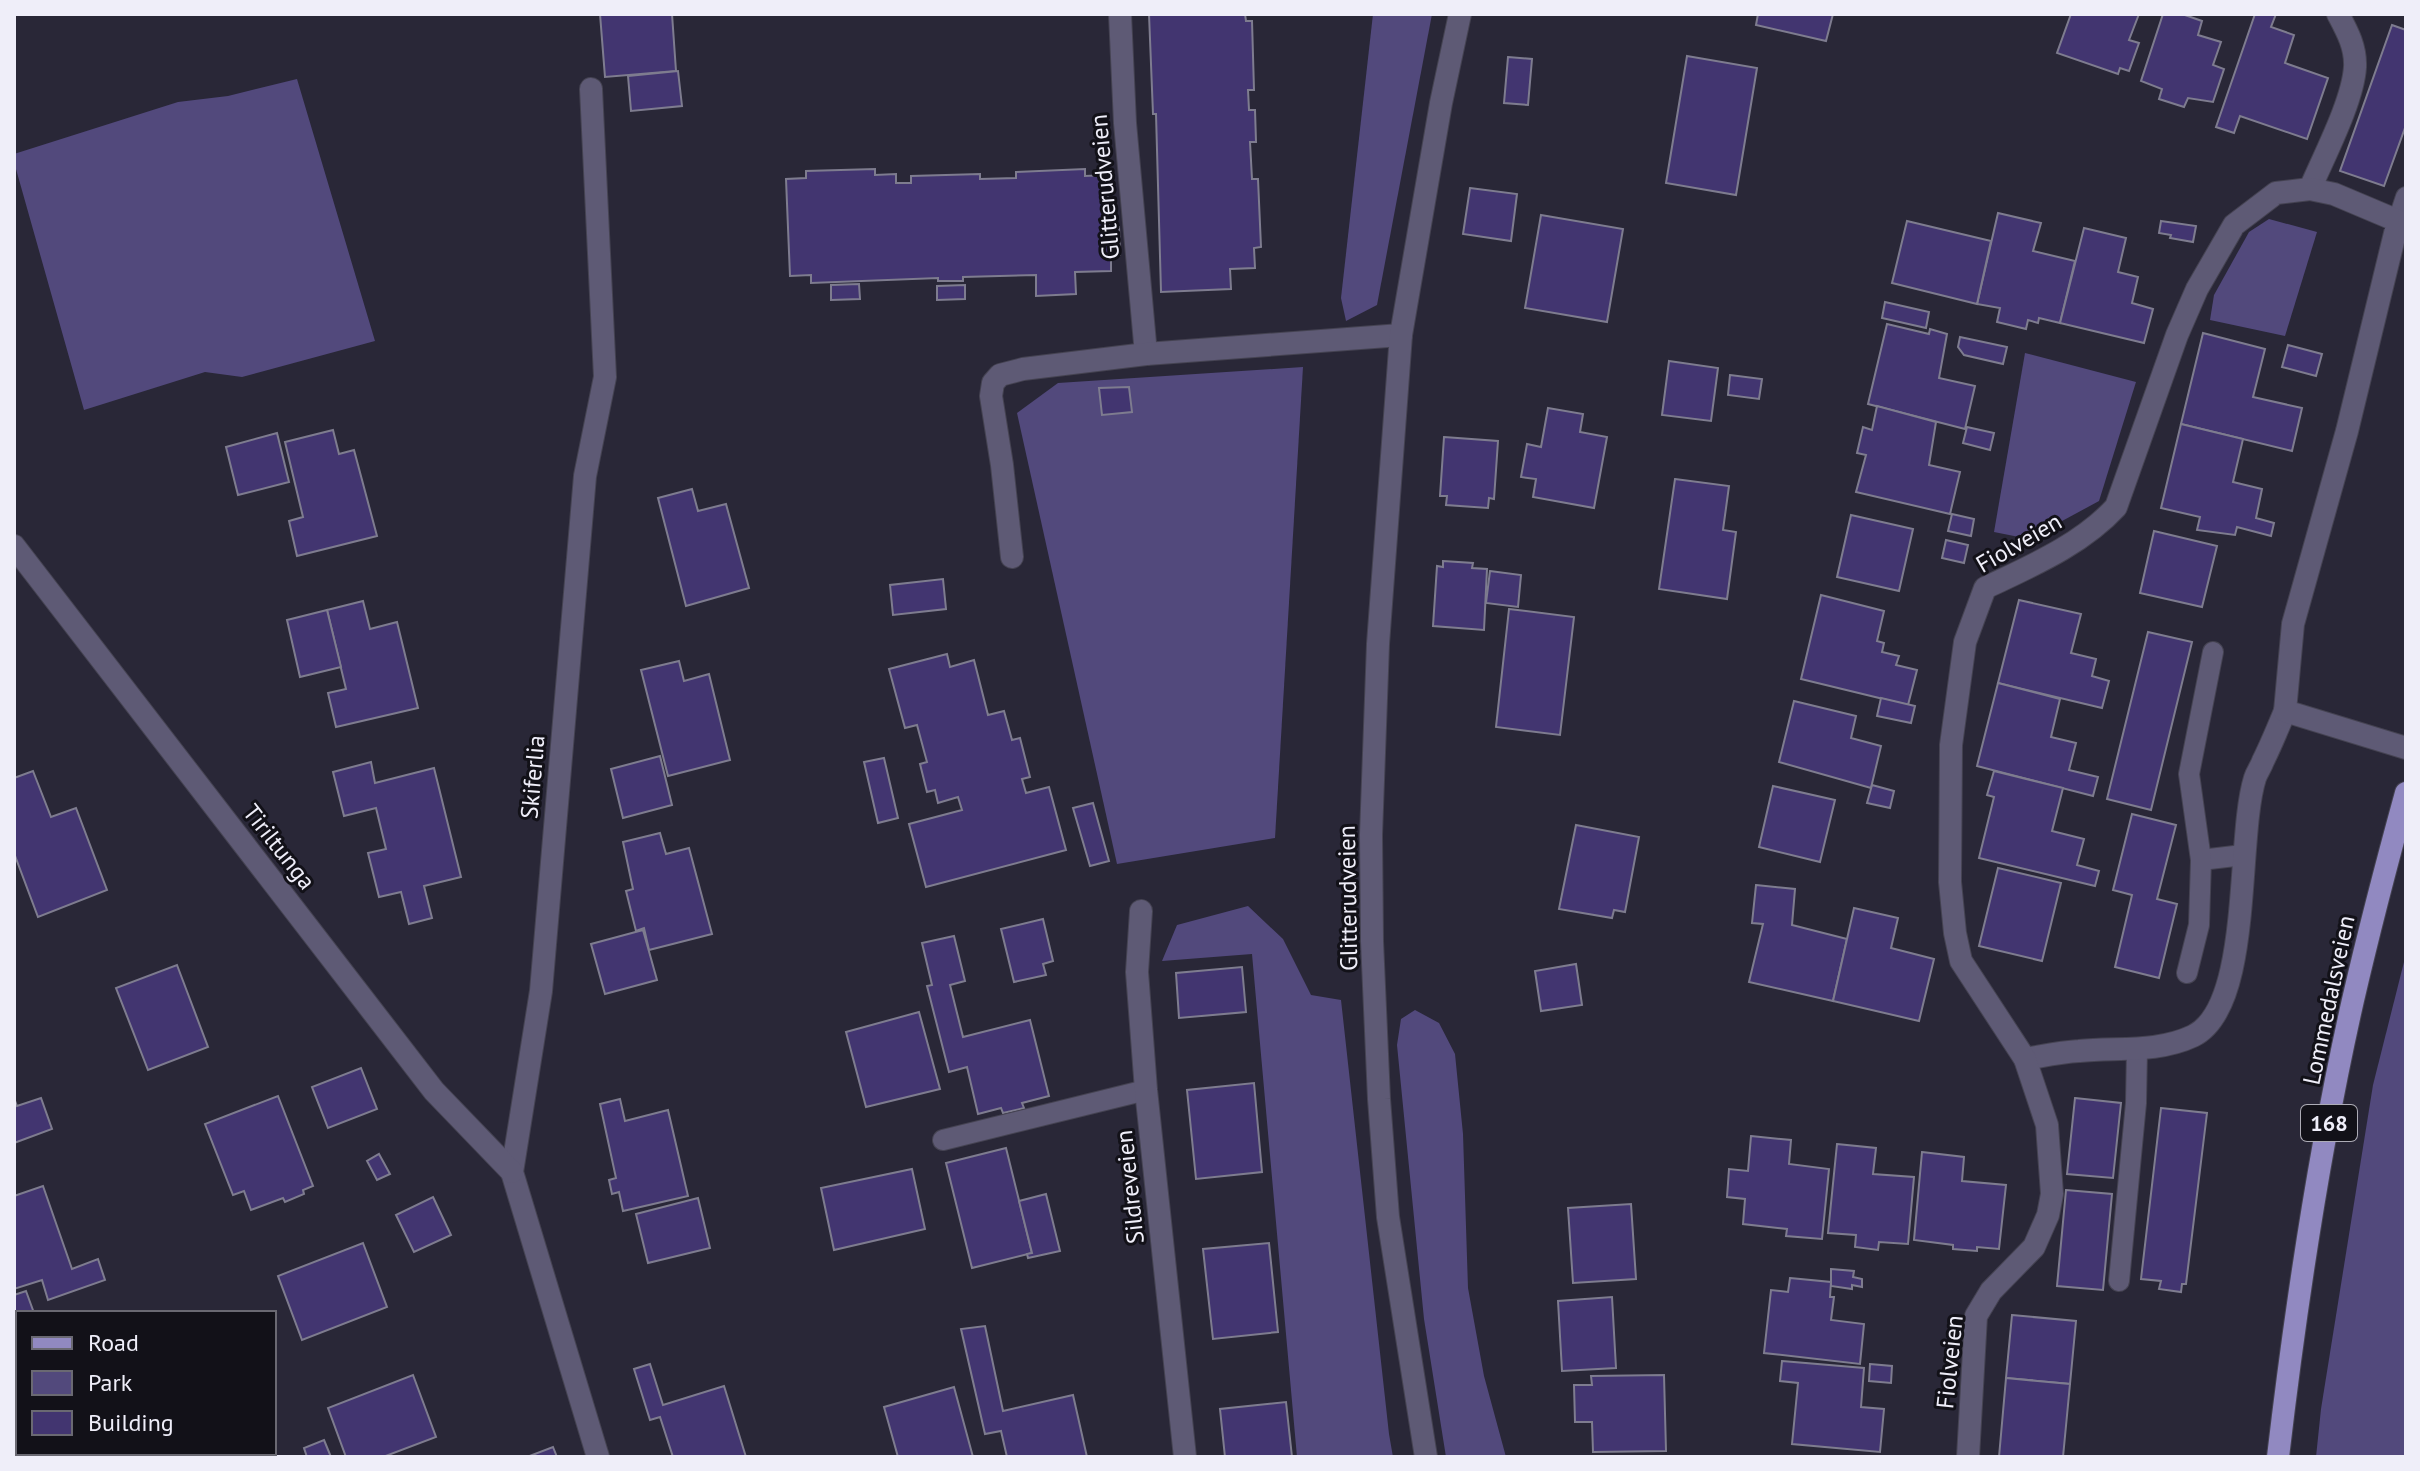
<svg xmlns="http://www.w3.org/2000/svg" width="2420" height="1471" font-family="'PT Sans',sans-serif">
<style>
.green{fill:#52497c}
.building{fill:#423570;stroke:#7e7c8f;stroke-width:2}
.lines{fill:none;stroke-linecap:round;stroke-linejoin:round}
.service-casing{stroke:#454352;stroke-width:22}
.minor-casing{stroke:#454352;stroke-width:24}
.primary-casing{stroke:#454352;stroke-width:24}
.service{stroke:#5e5a75;stroke-width:20}
.minor{stroke:#5e5a75;stroke-width:22}
.primary{stroke:#9189c1;stroke-width:22}
.labels{text-anchor:middle;stroke-width:6;stroke-linejoin:round;paint-order:stroke}
.shield{fill:#121118;stroke:#adacb6;stroke-width:2}
.shield-label{font-size:22px;font-weight:bold;fill:#efeef9}
.street-label{font-size:24px;fill:#efeef9;stroke:#121118}
</style>
<rect width="100%" height="100%" fill="#292737"/>
<g class="green">
<path d="M1373,14H1432L1377,305L1346,321L1341,298Z"/>
<path d="M297,79L375,341L242,377L205,372L84,410L14,162V154L178,102L228,96Z"/>
<path d="M2269,219L2317,232L2285,336L2210,320L2214,295L2249,232Z"/>
<path d="M2025,353L2136,382L2099,501L2029,539L1994,532Z"/>
<path d="M1303,367L1275,838L1117,864L1017,413L1058,383Z"/>
<path d="M1248,906L1283,939L1311,995L1341,1000L1389,1434L1393,1457H1297L1252,954L1162,961L1177,925Z"/>
<path d="M2406,954V1457H2316L2321,1409L2373,1085Z"/>
<path d="M1415,1010L1439,1023L1455,1054L1463,1134L1468,1288L1484,1376L1506,1457H1446L1424,1319L1397,1045L1401,1019Z"/>
</g>
<g class="building">
<path d="M600,14H672L676,71L605,77Z"/>
<path d="M1149,14H1245L1246,21H1252L1254,90H1248L1249,110H1255L1256,142H1250L1252,179H1258L1261,247L1254,248L1255,268L1230,269L1231,289L1161,292L1156,114H1153Z"/>
<path d="M1758,14H1833L1826,41L1756,25Z"/>
<path d="M2071,14H2139L2129,40L2139,43L2129,71L2120,68L2118,74L2057,53Z"/>
<path d="M2163,14H2182L2202,21L2198,35L2221,42L2213,65L2224,69L2213,102L2188,98L2184,107L2159,99L2162,89L2141,81Z"/>
<path d="M2255,14H2276L2271,27L2294,35L2285,63L2328,78L2307,139L2240,116L2234,133L2216,127Z"/>
<path d="M2392,25L2406,30V125L2384,186L2340,171Z"/>
<path d="M1687,56L1757,68L1736,195L1666,183Z"/>
<path d="M1508,57L1532,59L1528,105L1504,103Z"/>
<path d="M678,71L682,106L631,111L628,76Z"/>
<path d="M875,169V175L896,174V183H911V176L980,174V179L1016,178V172L1085,169V176L1107,175L1109,227H1119L1120,255H1111V271L1075,272L1076,294L1036,296V275L963,277V281H938V278L811,283V275L790,276L786,179L806,178V171Z"/>
<path d="M1470,188L1517,194L1511,241L1463,234Z"/>
<path d="M1998,213L2041,223L2033,251L2075,261L2060,323L2039,318L2038,323L2028,320L2026,329L1997,322L2000,308L1977,304Z"/>
<path d="M1541,215L1623,229L1607,322L1525,308Z"/>
<path d="M1907,221L1991,241L1977,304L1892,283Z"/>
<path d="M2161,221L2196,226L2193,242L2170,238L2171,235L2159,233Z"/>
<path d="M2084,228L2126,238L2118,272L2138,277L2132,303L2153,309L2144,343L2060,323Z"/>
<path d="M859,284L860,299L831,300V285Z"/>
<path d="M965,285V299L937,300V286Z"/>
<path d="M1885,302L1929,312L1926,328L1882,318Z"/>
<path d="M1887,324L1929,334L1930,329L1947,334L1939,378L1975,386L1965,429L1868,404Z"/>
<path d="M2203,333L2265,349L2253,397L2302,408L2292,451L2181,424Z"/>
<path d="M1960,337L2007,347L2003,364L1964,355L1958,347Z"/>
<path d="M2288,345L2322,354L2316,376L2282,367Z"/>
<path d="M1669,361L1718,368L1711,421L1662,415Z"/>
<path d="M1730,375L1762,379L1759,399L1728,395Z"/>
<path d="M1129,387L1132,412L1102,415L1099,388Z"/>
<path d="M1877,406L1936,422L1929,465L1960,472L1950,514L1856,492L1866,455L1857,453L1863,427L1872,430Z"/>
<path d="M1548,408L1583,414L1580,432L1607,437L1594,508L1533,497L1536,479L1521,477L1527,444L1541,447Z"/>
<path d="M2181,424L2243,439L2233,482L2262,489L2256,518L2274,523L2271,536L2237,527L2235,535L2197,530L2200,517L2161,508Z"/>
<path d="M1967,427L1994,433L1990,450L1963,443Z"/>
<path d="M333,430L339,454L354,450L377,536L297,556L289,521L303,517L285,442Z"/>
<path d="M277,433L289,482L238,495L226,447Z"/>
<path d="M1444,437L1498,441L1494,499L1489,498L1488,508L1446,505L1447,496H1440Z"/>
<path d="M1675,479L1729,486L1723,530L1736,532L1727,599L1659,589Z"/>
<path d="M692,489L698,511L726,504L749,588L686,606L658,498Z"/>
<path d="M1952,514L1974,519L1971,536L1948,531Z"/>
<path d="M1851,515L1913,529L1899,591L1837,577Z"/>
<path d="M2154,531L2217,546L2202,607L2140,593Z"/>
<path d="M1946,540L1968,545L1964,563L1942,558Z"/>
<path d="M1443,561L1473,563L1472,568L1487,569L1484,630L1433,626L1437,566L1443,567Z"/>
<path d="M1490,571L1521,575L1518,607L1486,603Z"/>
<path d="M943,579L946,609L893,615L890,585Z"/>
<path d="M1821,595L1884,611L1877,641L1884,643L1882,652L1899,656L1896,665L1917,670L1908,705L1801,679Z"/>
<path d="M2019,600L2081,614L2071,653L2096,659L2092,676L2109,681L2102,708L1998,683Z"/>
<path d="M363,601L370,629L397,622L418,708L336,727L328,693L346,689L327,610Z"/>
<path d="M1509,609L1574,617L1560,735L1496,727Z"/>
<path d="M327,610L341,667L300,677L287,620Z"/>
<path d="M2148,632L2192,642L2151,810L2107,799Z"/>
<path d="M947,654L950,667L974,660L988,715L1004,711L1012,740L1020,738L1030,777L1022,779L1026,793L1049,787L1066,850L926,887L909,824L962,810L958,797L938,803L935,790L927,792L920,764L927,762L917,725L905,728L889,669Z"/>
<path d="M679,661L684,681L709,674L730,760L668,776L641,670Z"/>
<path d="M1998,683L2060,699L2051,737L2076,743L2069,770L2098,777L2093,796L1977,766Z"/>
<path d="M1881,698L1915,706L1911,723L1877,716Z"/>
<path d="M1794,701L1856,716L1851,738L1881,746L1871,788L1779,762Z"/>
<path d="M660,756L672,805L623,818L611,769Z"/>
<path d="M884,758L898,818L878,823L864,762Z"/>
<path d="M371,762L375,783L434,768L461,877L424,886L432,918L409,924L401,892L379,897L368,853L386,849L376,808L344,816L333,772Z"/>
<path d="M33,771L51,817L76,808L107,890L38,917L14,853V778Z"/>
<path d="M1994,771L2063,788L2052,831L2084,839L2077,865L2099,871L2095,886L1979,858L1994,797L1987,795Z"/>
<path d="M1872,785L1894,791L1890,808L1867,803Z"/>
<path d="M1773,786L1835,800L1820,862L1759,847Z"/>
<path d="M1093,803L1109,861L1090,866L1073,808Z"/>
<path d="M2132,814L2176,825L2157,899L2177,904L2159,978L2115,967L2132,895L2113,890Z"/>
<path d="M1576,825L1639,837L1625,912L1614,910L1612,918L1559,909Z"/>
<path d="M660,833L666,854L689,848L712,934L649,950L644,928L636,931L626,891L633,889L623,842Z"/>
<path d="M1998,868L2061,883L2042,961L1979,946Z"/>
<path d="M1756,885L1795,889L1792,925L1847,939L1833,1001L1749,982L1763,924L1752,923Z"/>
<path d="M1854,908L1898,918L1891,948L1934,959L1919,1021L1833,1001Z"/>
<path d="M1043,919L1053,961L1043,964L1046,975L1014,982L1001,929Z"/>
<path d="M643,930L657,980L605,994L591,944Z"/>
<path d="M954,936L965,981L950,985L963,1037L1030,1020L1049,1096L1022,1103L1024,1108L1003,1113L1001,1108L978,1114L967,1067L949,1072L927,986L932,985L922,943Z"/>
<path d="M1576,964L1582,1005L1541,1011L1535,971Z"/>
<path d="M177,965L208,1047L148,1070L116,988Z"/>
<path d="M1242,967L1246,1012L1179,1018L1176,973Z"/>
<path d="M919,1012L940,1089L866,1107L846,1032Z"/>
<path d="M361,1068L377,1109L328,1128L312,1087Z"/>
<path d="M1254,1083L1262,1172L1196,1179L1187,1090Z"/>
<path d="M278,1096L313,1186L303,1190L304,1194L285,1202L283,1198L251,1210L244,1191L233,1195L205,1124Z"/>
<path d="M14,1098L17,1106L41,1098L52,1129L14,1143Z"/>
<path d="M2075,1098L2121,1103L2113,1178L2067,1174Z"/>
<path d="M620,1099L625,1121L668,1110L688,1196L623,1211L619,1192L612,1194L609,1180L616,1178L600,1104Z"/>
<path d="M2161,1108L2207,1113L2186,1284H2182L2181,1292L2159,1289L2161,1281L2141,1279Z"/>
<path d="M1751,1136L1791,1140L1789,1164L1829,1169L1822,1239L1786,1236L1787,1229L1743,1224L1745,1199L1727,1197L1729,1169L1748,1171Z"/>
<path d="M1837,1144L1876,1148L1873,1174L1914,1177L1908,1244L1879,1242L1878,1250L1855,1247L1856,1235L1828,1233Z"/>
<path d="M1006,1148L1032,1253L972,1268L946,1163Z"/>
<path d="M1922,1152L1964,1157L1962,1181L2006,1185L1999,1249L1977,1247V1251L1953,1249V1245L1914,1240Z"/>
<path d="M379,1154L390,1174L377,1180L367,1161Z"/>
<path d="M912,1169L925,1229L834,1250L821,1188Z"/>
<path d="M43,1186L72,1269L98,1259L105,1280L48,1300L42,1280L14,1289V1196Z"/>
<path d="M2066,1190L2112,1194L2103,1290L2057,1286Z"/>
<path d="M1046,1194L1060,1251L1028,1258L1027,1254L1032,1253L1019,1201Z"/>
<path d="M433,1197L451,1235L414,1252L396,1215Z"/>
<path d="M698,1198L710,1248L648,1263L636,1214Z"/>
<path d="M1631,1204L1636,1279L1573,1283L1568,1208Z"/>
<path d="M363,1243L387,1307L302,1340L278,1276Z"/>
<path d="M1269,1243L1278,1332L1213,1339L1203,1249Z"/>
<path d="M1831,1269L1854,1271L1853,1277L1862,1279V1287L1852,1285V1289L1831,1286Z"/>
<path d="M1790,1278L1831,1282L1830,1297H1834L1831,1320L1864,1324L1860,1364L1764,1353L1771,1290L1788,1292Z"/>
<path d="M26,1291L34,1313H18V1319L14,1320V1295Z"/>
<path d="M1612,1297L1616,1368L1562,1371L1558,1301Z"/>
<path d="M2012,1315L2076,1321L2070,1384L2006,1378Z"/>
<path d="M985,1326L1003,1411L1073,1395L1087,1457H1007L1001,1431L985,1434L961,1329Z"/>
<path d="M1782,1361L1864,1368L1861,1407L1884,1409L1880,1452L1792,1444L1798,1383L1780,1381Z"/>
<path d="M650,1364L663,1405L724,1386L746,1457H673L660,1417L650,1420L634,1369Z"/>
<path d="M1870,1364L1892,1366L1891,1383L1869,1381Z"/>
<path d="M413,1375L436,1437L383,1457H346L328,1408Z"/>
<path d="M1664,1375L1666,1451L1593,1452L1592,1422H1575L1574,1385H1592L1591,1376Z"/>
<path d="M2006,1378L2070,1384L2063,1457H1999Z"/>
<path d="M954,1387L973,1457H898L884,1407Z"/>
<path d="M1286,1402L1292,1457H1225L1220,1409Z"/>
<path d="M324,1440L331,1457H307L304,1448Z"/>
<path d="M553,1447L557,1457H527Z"/>
<path d="M49,1453H81L82,1457H37Z"/>
</g>
<g class="lines">
<g class="service-casing">
<g id="service">
<path d="M2398,221L2406,197"/>
<path d="M2201,860L2243,855"/>
<path d="M2187,973L2199,925L2201,860L2189,774L2213,652"/>
<path d="M943,1140L1146,1090"/>
<path d="M2119,1281L2136,1103L2137,1049"/>
</g>
</g>
<g class="minor-casing">
<g id="minor">
<path d="M1120,14L1125,123L1146,354"/>
<path d="M591,89L605,377L585,476L541,991L512,1172L598,1457"/>
<path d="M2310,189C2324,156 2353,101 2355,67C2356,47 2347,31 2338,14"/>
<path d="M14,546L434,1091L512,1172"/>
<path d="M1012,557L1002,465L991,396L993,383L1000,375L1023,369L1146,354L1401,335"/>
<path d="M1141,911L1137,972L1146,1090L1185,1457"/>
<path d="M2025,1059C2043,1056 2061,1052 2079,1051C2117,1047 2157,1053 2193,1036C2253,1007 2236,838 2255,778C2257,772 2261,767 2263,761C2271,745 2278,728 2285,711"/>
<path d="M1426,1457L1388,1217L1379,1099L1372,941L1371,835L1378,644L1401,335L1441,103L1460,14"/>
<path d="M1968,1457L1976,1316L1991,1291L2034,1247L2048,1215L2052,1194L2047,1125L2025,1059L1961,961L1955,933L1950,882L1951,745L1965,642L1985,588C2031,566 2081,545 2116,507L2177,335L2197,289L2234,225L2276,193L2310,189L2334,194L2398,221L2347,431L2293,624L2285,711L2406,748"/>
</g>
</g>
<g class="primary-casing">
<path id="primary" d="M2278,1457C2296,1304 2319,1150 2353,1000C2369,931 2387,862 2406,793"/>
</g>
<use href="#service" class="service"/>
<use href="#minor" class="minor"/>
<use href="#primary" class="primary"/>
</g>
<g class="labels">
<rect class="shield" x="2301" y="1105" width="56" height="36" rx="6"/>
<g class="shield-label">
<text x="2329" y="1131">168</text>
</g>
<g class="street-label">
<text transform="translate(1105 187) rotate(-95)" y="8">Glitterudveien</text>
<text transform="translate(2019 543) rotate(-30)" y="8">Fiolveien</text>
<text transform="translate(533 777) rotate(-85)" y="8">Skiferlia</text>
<text transform="translate(279 847) rotate(52)" y="8">Tiriltunga</text>
<text transform="translate(1348 898) rotate(-91)" y="8">Glitterudveien</text>
<text transform="translate(2329 1000) rotate(-78)" y="8">Lommedalsveien</text>
<text transform="translate(1130 1187) rotate(-96)" y="8">Sildreveien</text>
<text transform="translate(1950 1362) rotate(-84)" y="8">Fiolveien</text>
</g>
</g>
<rect width="2420" height="1471" fill="none" stroke="#efeef9" stroke-width="32"/>
<rect x="16" y="1311" width="260" height="144" fill="#121118" stroke="#6a6972" stroke-width="2"/>
<rect x="32" y="1337" width="40" height="12" fill="#9189c1" stroke="#6a6972" stroke-width="2"/>
<text x="88" y="1351" font-size="24" fill="#efeef9">Road</text>
<rect x="32" y="1371" width="40" height="24" fill="#52497c" stroke="#6a6972" stroke-width="2"/>
<text x="88" y="1391" font-size="24" fill="#efeef9">Park</text>
<rect x="32" y="1411" width="40" height="24" fill="#423570" stroke="#6a6972" stroke-width="2"/>
<text x="88" y="1431" font-size="24" fill="#efeef9">Building</text>
</svg>
